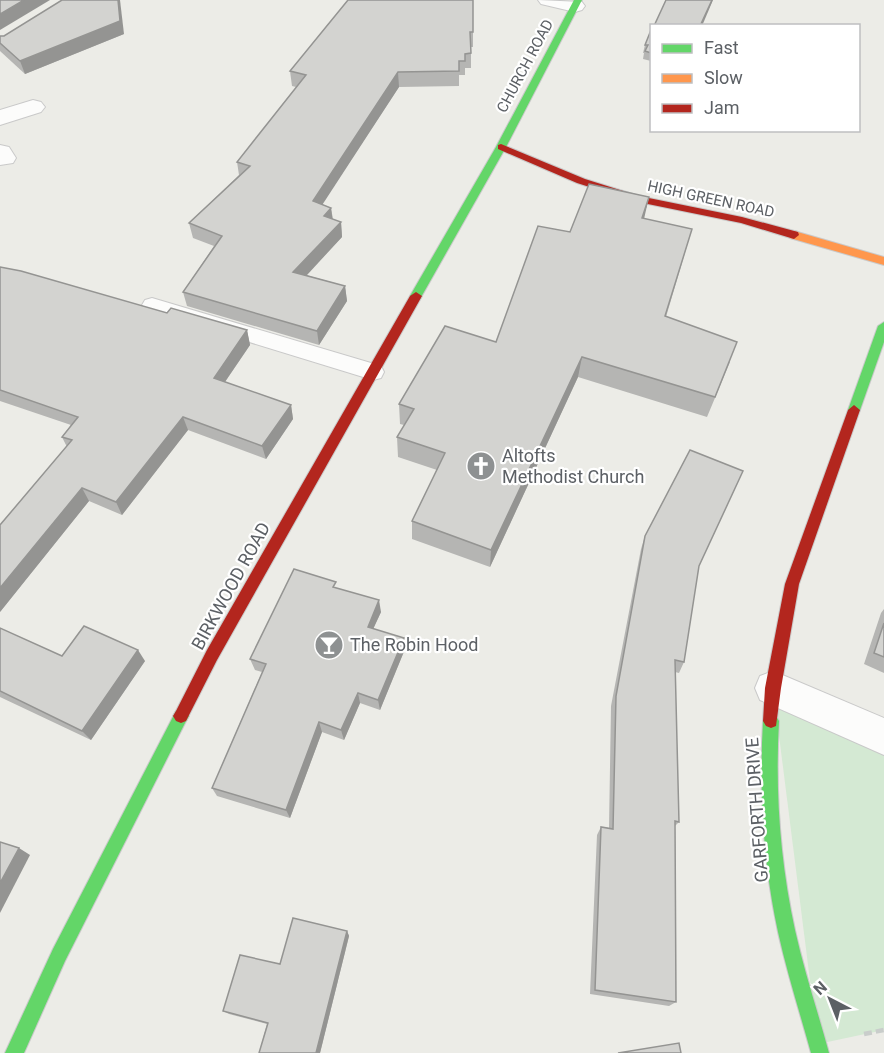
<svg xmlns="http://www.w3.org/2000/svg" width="884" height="1053" font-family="Roboto,sans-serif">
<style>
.green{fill:#d4e9d3}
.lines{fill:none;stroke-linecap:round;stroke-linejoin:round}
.lane-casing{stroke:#c9c9c9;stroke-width:2}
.street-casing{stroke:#c9c9c9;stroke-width:2}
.fast-casing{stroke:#cacaca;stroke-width:2}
.slow-casing{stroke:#cacaca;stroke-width:2}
.jam-casing{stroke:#cacaca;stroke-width:2}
.path{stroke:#c9cdcb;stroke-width:4.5;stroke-dasharray:8 4;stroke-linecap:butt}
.lane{fill:#fcfcfb;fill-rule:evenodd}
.street{fill:#fcfcfb;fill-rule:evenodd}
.fast{fill:#63d668;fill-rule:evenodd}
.slow{fill:#ff974d;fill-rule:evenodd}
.jam{fill:#b3261e;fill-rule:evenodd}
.wall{fill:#b5b5b3}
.shaded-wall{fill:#949492}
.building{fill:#d3d3d0;stroke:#949492;stroke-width:1.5}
.labels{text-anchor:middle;stroke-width:4.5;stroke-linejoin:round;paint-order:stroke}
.far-street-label{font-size:15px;fill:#5c6065;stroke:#fff}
.poi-label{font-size:18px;fill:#5c6065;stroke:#fff;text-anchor:start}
.street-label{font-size:18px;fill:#5c6065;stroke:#fff}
</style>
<rect width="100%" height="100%" fill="#ecece7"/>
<path class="green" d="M773,688L884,737V1030L818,1044Z"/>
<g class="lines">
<g class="lane-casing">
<path id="lane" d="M152,298L381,366L384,372L381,378L373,380L145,310L142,305L145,300Z"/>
</g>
<g class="street-casing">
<g id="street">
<path d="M538,0L582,2L585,6L582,10L575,12L541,4Z"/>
<path d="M33,100L41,102L45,107L41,112L0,125V110Z"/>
<path d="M0,145L9,147L16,158L13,163L0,165Z"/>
<path d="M773,671L884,718V755L760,700L755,688L760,676Z"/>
</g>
</g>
<g class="fast-casing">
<g id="fast">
<path d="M574,0H582L506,147L420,299H412L410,296L496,147Z"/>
<path d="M884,322V342L860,410L858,413H850L848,410L878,326Z"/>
<path d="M181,709L186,711L189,716L186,721L65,961L24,1053H5L53,949L176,711Z"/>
<path d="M771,714L776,716L779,721C775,791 780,861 795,930C804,971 818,1012 829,1053H811C800,1013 787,973 778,932C763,863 759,791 763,721L766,716Z"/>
</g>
</g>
<g class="slow-casing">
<path id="slow" d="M794,231L884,257V265L790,238L789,235Z"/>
</g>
<g class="jam-casing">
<g id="jam">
<path d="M501,144L585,179L639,196L742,217L798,232L799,235L794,239L741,223L633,201L577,183L498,149V145Z"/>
<path d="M416,292L422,296L217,660L186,721L181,723L176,721L173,716L176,711L207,650L410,296Z"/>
<path d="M854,405L860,410L799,584L781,688L776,726L771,728L766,726L763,721L765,688L785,584L848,410Z"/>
</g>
</g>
<path class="path" d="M864,1034L884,1030"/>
<use href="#lane" class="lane"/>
<use href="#street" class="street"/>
<use href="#fast" class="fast"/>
<use href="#slow" class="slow"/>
<use href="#jam" class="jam"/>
</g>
<g class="wall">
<path d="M348,0L473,32V47H471V68H465V75H459V86L399,87L322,204L331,208L333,219L341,222L342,237L306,275L345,286L347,301L319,345L187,306L183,292L214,246L193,238L189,223L239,175L237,162L296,87L292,86L290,71Z"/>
<path d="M651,30V61L643,59L644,53H643L645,45Z"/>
<path d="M124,34L25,74L0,51V36Z"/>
<path d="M644,219L692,229L666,317L730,362L707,417L578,377L490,567L412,539V521L437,470L398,457L397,437L404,425L400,424L399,404L496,342L570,232Z"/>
<path d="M0,267L167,313L247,330L250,345L225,382L291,405L293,419L266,459L188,430L122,515L89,501L0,612L67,447L62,437L71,425L0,401Z"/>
<path d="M645,536L699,566L684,662L679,673L675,672L679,822L675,826L676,1002L669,1006L590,994L597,835L601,827L609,828L611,706L641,549Z"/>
<path d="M337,588L381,612L373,629L404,638L405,649L380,710L360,703L344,740L322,732L290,818L217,796L212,788L262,672L255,670L250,659Z"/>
<path d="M884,609V673L864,664L881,613Z"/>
<path d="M0,628L62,656L145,661L91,740L0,697Z"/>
<path d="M347,931L349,936L320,1053H259L267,1024L229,1014L223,1011L280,964Z"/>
</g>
<g class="shaded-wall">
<path d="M24,0H50L0,30V14Z"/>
<path d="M118,0H120L124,34L25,74L20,61Z"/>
<path d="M712,0H713L702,26H700Z"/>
<path d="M398,72L399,87L315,216L313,201Z"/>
<path d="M649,197L644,219L642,218Z"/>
<path d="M331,208L333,223L324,216Z"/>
<path d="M341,222L342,237L296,287L293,272Z"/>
<path d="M345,286L347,301L319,345L317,331Z"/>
<path d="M247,330L250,345L218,392L214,378Z"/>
<path d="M582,357L578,377L490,567L491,550Z"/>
<path d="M291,405L293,419L266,459L262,446Z"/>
<path d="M183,417L188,430L122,515L116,502Z"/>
<path d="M82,488L89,501L0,612V588Z"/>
<path d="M379,600L381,612L369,638L368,627Z"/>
<path d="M404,638L405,649L380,710L378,700Z"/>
<path d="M138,650L145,661L91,740L82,731Z"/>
<path d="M358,693L360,703L344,740L341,730Z"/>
<path d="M319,722L322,732L290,818L286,810Z"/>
<path d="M19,848L30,855L0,913V883Z"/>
<path d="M347,931L349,936L320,1053H316Z"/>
</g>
<g class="building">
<path d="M0,0H24L0,14Z"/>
<path d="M62,0H118L120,21L20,61L0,43V36H4Z"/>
<path d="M348,0H473V32H470L471,53L465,54V61H459V71L398,72L313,201L331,208L324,216L341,222L293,272L345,286L317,331L183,292L222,236L189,223L250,166L237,162L306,75L290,71Z"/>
<path d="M666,0H712L700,26H654Z"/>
<path d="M651,30V53L645,51L648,45H645Z"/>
<path d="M589,184L649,197L642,218L692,229L665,316L737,342L715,397L582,357L491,550L412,521L445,453L397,437L414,409L399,404L445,326L496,342L538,226L570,232Z"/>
<path d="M0,267L21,271L167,313L171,308L247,330L214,378L291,405L262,446L183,417L116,502L82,488L0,588V525L72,440L62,437L78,417L0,390Z"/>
<path d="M690,450L743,471L699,566L684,662L675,660L679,822L675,821L676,1002L595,990L601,827L613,829L616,696L645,536Z"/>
<path d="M294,569L336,582L333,587L379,600L368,627L404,638L378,700L358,693L341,730L319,722L286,810L212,788L266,664L250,659Z"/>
<path d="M884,623V657L874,653Z"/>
<path d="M84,626L138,650L82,731L0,691V628L62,656Z"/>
<path d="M0,842L19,848L0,883Z"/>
<path d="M293,918L347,931L316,1053H259L268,1023L223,1011L240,955L280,964Z"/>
<path d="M679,1043L681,1053H618Z"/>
</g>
<defs>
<g id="church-disc" transform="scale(1.5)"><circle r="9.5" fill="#8e9192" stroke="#fff"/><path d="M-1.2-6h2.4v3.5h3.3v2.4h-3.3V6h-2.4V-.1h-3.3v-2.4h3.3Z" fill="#fff"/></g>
<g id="bar-disc" transform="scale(1.5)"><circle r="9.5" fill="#8e9192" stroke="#fff"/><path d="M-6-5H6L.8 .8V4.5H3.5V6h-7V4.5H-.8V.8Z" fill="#fff"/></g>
</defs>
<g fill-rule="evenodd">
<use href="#church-disc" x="481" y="466"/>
<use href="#bar-disc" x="329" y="645"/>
</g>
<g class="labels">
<g class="far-street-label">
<text transform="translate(525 66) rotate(-62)" y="5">CHURCH ROAD</text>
<text transform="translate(711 199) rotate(12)" y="5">HIGH GREEN ROAD</text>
</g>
<g class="poi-label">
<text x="502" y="462">Altofts<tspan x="502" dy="21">Methodist Church</tspan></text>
<text x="350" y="651">The Robin Hood</text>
</g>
<g class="street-label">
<text transform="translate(231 586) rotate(-61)" y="6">BIRKWOOD ROAD</text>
<text transform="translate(757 810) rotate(-94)" y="6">GARFORTH DRIVE</text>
</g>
</g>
<rect x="650" y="24" width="210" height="108" fill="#ffffff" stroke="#bebfc1" stroke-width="1.5"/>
<rect x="662" y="44" width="30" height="9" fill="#63d668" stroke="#bebfc1" stroke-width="1.5"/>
<text x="704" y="54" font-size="18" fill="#5c6065">Fast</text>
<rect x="662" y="74" width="30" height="9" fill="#ff974d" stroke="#bebfc1" stroke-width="1.5"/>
<text x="704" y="84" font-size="18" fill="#5c6065">Slow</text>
<rect x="662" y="104" width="30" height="9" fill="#b3261e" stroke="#bebfc1" stroke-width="1.5"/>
<text x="704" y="114" font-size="18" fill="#5c6065">Jam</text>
<g transform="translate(830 999) rotate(318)" stroke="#ffffff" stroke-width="4.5" paint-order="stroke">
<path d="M0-4.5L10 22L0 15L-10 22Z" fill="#5c6065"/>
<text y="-9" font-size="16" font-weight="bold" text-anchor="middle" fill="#5c6065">N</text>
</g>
</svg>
